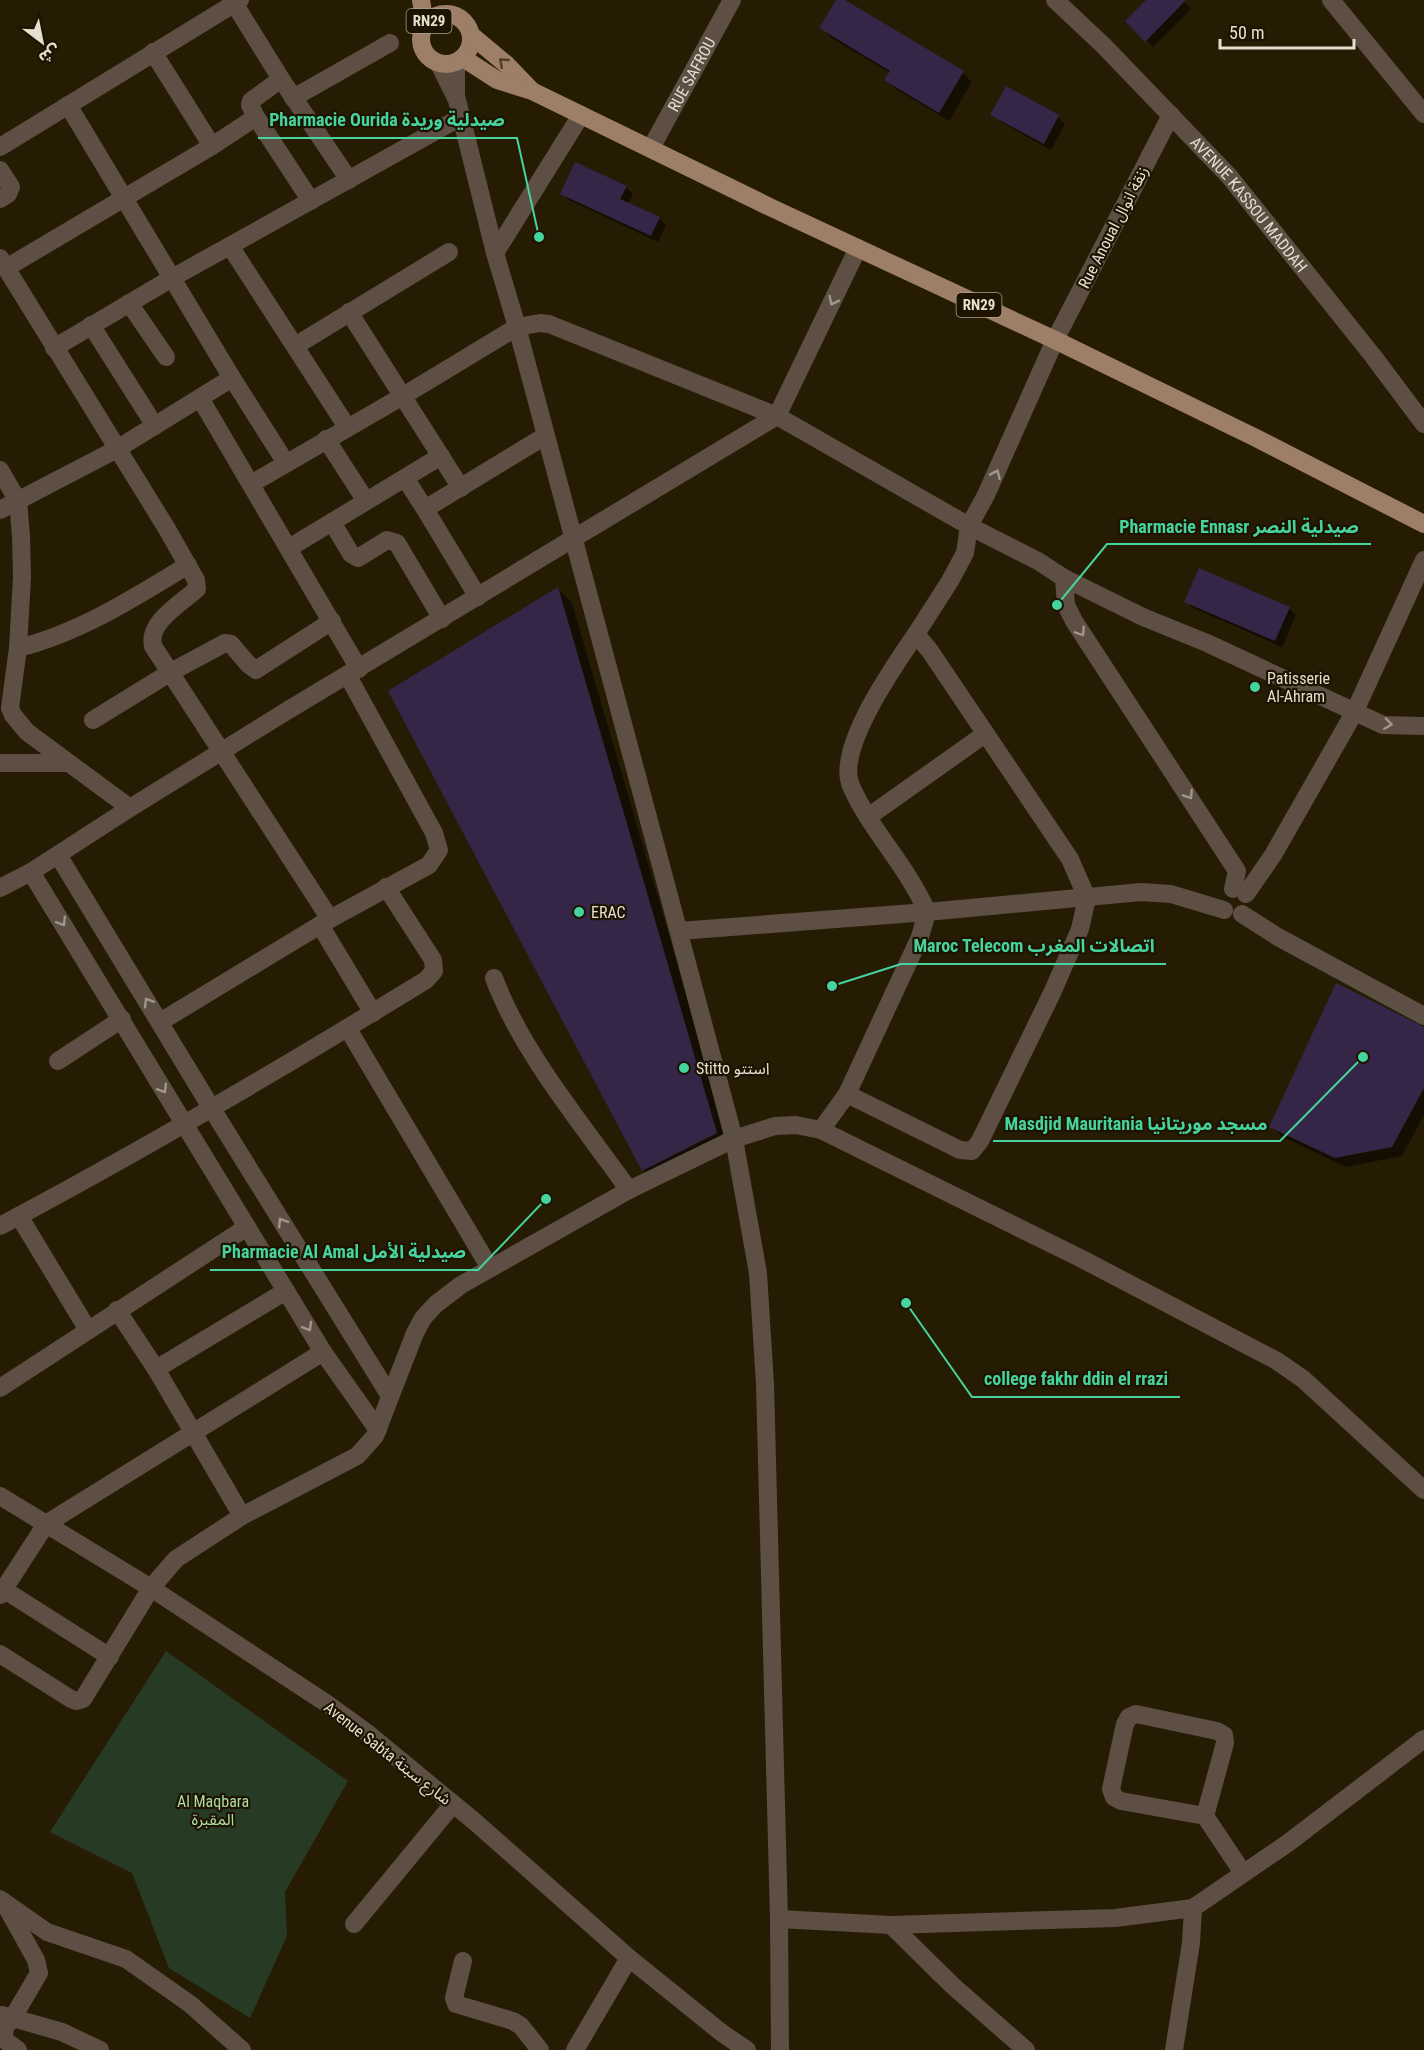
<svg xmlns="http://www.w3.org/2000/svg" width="1424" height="2050" font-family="'Roboto Condensed','Noto Sans Arabic',sans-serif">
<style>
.green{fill:#273b24}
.shadow{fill:#0007}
.building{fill:#352647}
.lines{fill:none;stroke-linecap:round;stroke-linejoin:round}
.street{stroke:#5d4f43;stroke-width:18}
.primary{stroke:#9c7f66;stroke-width:18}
.oneway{stroke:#503e29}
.oneway2{stroke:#a1978a}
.poi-dot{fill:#46d49e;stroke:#1d1300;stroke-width:2}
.labels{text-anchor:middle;stroke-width:4.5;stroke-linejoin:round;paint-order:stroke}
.shield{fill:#1d1300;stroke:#a9a292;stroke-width:1.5}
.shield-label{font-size:15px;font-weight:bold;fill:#e5dfd0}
.street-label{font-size:16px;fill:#e5dfd0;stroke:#1d1300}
.poi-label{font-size:16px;fill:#e5dfd0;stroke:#1d1300;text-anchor:start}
.park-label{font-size:16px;fill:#addca4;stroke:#1d1300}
.leader{fill:none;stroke:#46d49e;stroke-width:2}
.callout-dot{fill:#46d49e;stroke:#1d1300;stroke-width:2}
.callout-label{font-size:18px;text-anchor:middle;font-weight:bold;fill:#46d49e;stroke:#1d1300;stroke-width:4.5;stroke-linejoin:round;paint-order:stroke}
</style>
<rect width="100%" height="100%" fill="#261c04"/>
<path class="green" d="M166,1651L348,1781L285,1892L287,1936L250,2018L169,1968L132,1873L50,1832Z"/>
<g class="shadow">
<path d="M837,0H842L963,73L972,82L949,121L896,89L886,79L890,73L830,37L821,27Z"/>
<path d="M1148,0H1182L1191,9L1153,47L1127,21Z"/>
<path d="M1007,88L1058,117L1065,124L1051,150L999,121L992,114Z"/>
<path d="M626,187L633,194L628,204L659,218L666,225L658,242L569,200L562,193Z"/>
<path d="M558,589L572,603L731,1148L658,1185L643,1170Z"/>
<path d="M1186,601L1289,608L1296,615L1282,647L1193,608Z"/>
<path d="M1424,1028V1115L1402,1156L1346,1167L1281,1136L1271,1126Z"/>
</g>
<g class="building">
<path d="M836,0H845L964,71L939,113L884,80L890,71L819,28Z"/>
<path d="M1146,0H1186L1145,42L1125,21Z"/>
<path d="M1006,86L1059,115L1044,144L990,115Z"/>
<path d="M575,162L627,186L620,199L660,217L651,236L560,194Z"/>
<path d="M1199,568L1290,607L1275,641L1184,602Z"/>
<path d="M558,587L717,1133L642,1171L388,691Z"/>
<path d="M1336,983L1424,1027V1088L1392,1147L1335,1158L1269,1127Z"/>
</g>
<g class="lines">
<g class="street">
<path id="s1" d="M1055,0L1103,45L1229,176L1373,356L1424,424"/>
<path d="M1331,0L1424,114"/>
<path d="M234,3L281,79L349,180"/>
<path d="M153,52L212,146"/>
<path d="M456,63V96"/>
<path d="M439,64L457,100L495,253L517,327L734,1139L758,1273L765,1384L779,1919L780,2050"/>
<path d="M293,98L390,43"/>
<path d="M68,105L232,378L286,463"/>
<path d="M256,117L250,105L251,101L281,79"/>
<path d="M0,147L240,0"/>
<path id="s2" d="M651,148L732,0"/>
<path d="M0,170L11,187L8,194L0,199"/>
<path d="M230,246L347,427"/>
<path d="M495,253L581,115"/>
<path d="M0,258L167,529L196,580L197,589C183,602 147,622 153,646L330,919"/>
<path d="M6,268L212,146L256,117L311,201"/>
<path d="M129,303L166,357"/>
<path d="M349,312L461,488"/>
<path d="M91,325L155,426"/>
<path d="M295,346L449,252"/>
<path d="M54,348L172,278L461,117"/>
<path d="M200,398L359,669"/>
<path d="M326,439L366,501"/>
<path d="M0,470L18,501L21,536L22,577L18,648L10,708L13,715L27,732L130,808"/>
<path d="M405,478L425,509"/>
<path d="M251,484L403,396L517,327L540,323L549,324L777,416L969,526L1038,561L1064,578L1143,617L1207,643L1383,725L1424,726"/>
<path d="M0,510L117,449L232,378"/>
<path d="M332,522L351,554L358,558L387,540L397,543L442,619"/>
<path d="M289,548L441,456"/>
<path d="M1064,578L1066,605L1074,621L1237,871L1233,889"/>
<path d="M478,597L425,509L545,436"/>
<path d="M18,648C79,633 134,598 188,565"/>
<path d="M93,720L171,672L225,643L231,644L248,664L256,670L332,621"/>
<path d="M0,763H69"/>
<path d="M868,817L985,734"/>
<path d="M58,855L212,1109L390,1396"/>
<path d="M31,872L323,1352L378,1430"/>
<path d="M0,888L31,872L130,808L290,709L777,416L858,248"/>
<path d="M1246,894L1273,855L1354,713L1424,560"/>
<path d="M1242,914L1278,937L1424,1016"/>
<path d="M320,925L373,1013"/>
<path d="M679,931L927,912L1141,892L1171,894L1224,910"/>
<path d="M494,978C522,1053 582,1124 629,1190"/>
<path d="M160,1022L330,919L429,865L439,850L434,833L348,676"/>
<path d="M348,1029L490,1268"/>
<path d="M58,1061L122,1019"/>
<path d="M847,1094L960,1150L972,1151L980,1141L1052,993L1080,929L1087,898L1070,859L930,651L916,634L950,581L965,553L969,526L986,495L1055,340L1171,115"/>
<path d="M821,1130L847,1094L920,937L927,912C908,867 871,831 851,786C835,749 895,665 916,634"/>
<path d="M19,1216L88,1330"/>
<path d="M0,1226C145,1149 286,1066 426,980L434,971L433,960L386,887"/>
<path d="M117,1310L156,1369L242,1516"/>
<path d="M156,1369L286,1291"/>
<path d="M0,1388L247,1227"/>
<path d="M0,1496L151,1588L326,1703L366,1732L474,1821L629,1958L722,2033L747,2050"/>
<path d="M3,1589L110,1657"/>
<path d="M0,1595L46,1524L323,1352"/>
<path d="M0,1654L71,1699L76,1701L83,1699L151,1588L176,1559L242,1516L357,1456L375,1436L415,1333L423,1318L436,1304L461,1285L629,1190L734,1139L775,1126L796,1125L821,1130L1082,1259L1277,1361L1303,1379L1424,1490"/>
<path d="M1205,1816L1225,1743L1224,1735L1217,1731L1136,1714L1129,1717L1125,1724L1111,1789L1114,1797L1121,1801L1205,1816L1243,1873"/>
<path d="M0,1899L47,1932L126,1959L190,2004L242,2050"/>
<path d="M6,1906L36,1960L39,1973L12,2019L5,2027L4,2037L6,2041L18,2050"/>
<path d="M779,1919L891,1925L1115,1918L1193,1908L1288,1843L1424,1739"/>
<path d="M354,1924L453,1804"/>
<path d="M891,1925L953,1986L1026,2050"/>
<path d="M463,1961L454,1998L456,2004L513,2021L521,2026L540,2050"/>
<path d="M2,2015L62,2032L100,2050"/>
<path d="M575,2050L629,1958"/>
<path d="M1174,2050L1191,1943L1193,1908"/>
</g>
<g class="primary">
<path d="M421,0L425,24"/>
<circle cx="446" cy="39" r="25"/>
<path d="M471,35L506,64L531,90"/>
<path d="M463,58L497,80L532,91L774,209L1055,340L1254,437L1424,524"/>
</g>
</g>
<defs><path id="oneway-chevron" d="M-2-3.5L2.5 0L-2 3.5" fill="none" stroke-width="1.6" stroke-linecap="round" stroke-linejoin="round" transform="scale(1.5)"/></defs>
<use class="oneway" href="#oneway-chevron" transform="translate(503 62) rotate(-139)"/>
<g class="oneway2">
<use href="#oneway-chevron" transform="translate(833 301) rotate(116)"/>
<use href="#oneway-chevron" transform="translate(996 474) rotate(-66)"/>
<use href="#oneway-chevron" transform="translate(1081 632) rotate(57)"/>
<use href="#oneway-chevron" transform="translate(1388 724) rotate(8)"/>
<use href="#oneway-chevron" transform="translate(1189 795) rotate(57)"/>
<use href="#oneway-chevron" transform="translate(62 922) rotate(58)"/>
<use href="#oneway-chevron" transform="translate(148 1002) rotate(-121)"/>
<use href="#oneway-chevron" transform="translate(163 1089) rotate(59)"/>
<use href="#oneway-chevron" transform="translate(282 1222) rotate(-122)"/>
<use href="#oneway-chevron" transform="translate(308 1327) rotate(59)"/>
</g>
<g class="poi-dot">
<circle cx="1255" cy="687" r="6"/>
<circle cx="579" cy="912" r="6"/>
<circle cx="684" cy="1068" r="6"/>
</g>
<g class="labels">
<g class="shield">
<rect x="406.5" y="9" width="45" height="24" rx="4.5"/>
<rect x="956.5" y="293" width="45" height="24" rx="4.5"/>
</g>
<g class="shield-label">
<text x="429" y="26">RN29</text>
<text x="979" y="310">RN29</text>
</g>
<g class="street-label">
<text dy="6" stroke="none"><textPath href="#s2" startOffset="84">RUE SAFROU</textPath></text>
<text dy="6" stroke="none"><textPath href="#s1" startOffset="282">AVENUE KASSOU MADDAH</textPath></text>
<text transform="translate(1113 227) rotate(-63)" y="6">Rue Anoual زنقة انوال</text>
<text transform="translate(388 1753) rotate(38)" y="6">Avenue Sabta شارع سبتة</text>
</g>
<g class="poi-label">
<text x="1267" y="684">Patisserie<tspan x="1267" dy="18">Al-Ahram</tspan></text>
<text x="591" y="918">ERAC</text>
<text x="696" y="1074">Stitto استتو</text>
</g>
<g class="park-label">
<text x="213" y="1807">Al Maqbara<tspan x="213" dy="18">المقبرة</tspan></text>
</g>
</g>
<path class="leader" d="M539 237L517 138H258M1057 605L1107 544H1371M832 986L901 964H1166M1363 1057L1280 1141H993M546 1199L478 1270H210M906 1303L972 1397H1180"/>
<g class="callout-dot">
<circle cx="539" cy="237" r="6"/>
<circle cx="1057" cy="605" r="6"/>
<circle cx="832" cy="986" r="6"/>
<circle cx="1363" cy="1057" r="6"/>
<circle cx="546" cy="1199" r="6"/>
<circle cx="906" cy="1303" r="6"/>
</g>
<g class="callout-label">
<text x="387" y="126">Pharmacie Ourida صيدلية وريدة</text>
<text x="1239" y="533">Pharmacie Ennasr صيدلية النصر</text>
<text x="1034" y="952">Maroc Telecom اتصالات المغرب</text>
<text x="1136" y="1130">Masdjid Mauritania مسجد موريتانيا</text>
<text x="344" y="1258">Pharmacie Al Amal صيدلية الأمل</text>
<text x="1076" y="1385">college fakhr ddin el rrazi</text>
</g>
<g transform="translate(42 42) rotate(148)" stroke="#1d1300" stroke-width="4.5" paint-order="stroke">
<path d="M0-4.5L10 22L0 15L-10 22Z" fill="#e5dfd0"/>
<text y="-9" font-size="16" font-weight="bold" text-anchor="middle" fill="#e5dfd0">ش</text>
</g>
<path d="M1220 39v9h134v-9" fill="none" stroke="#e5dfd0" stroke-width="3"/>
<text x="1229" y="39" font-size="18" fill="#e5dfd0" stroke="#1d1300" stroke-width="4.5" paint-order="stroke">50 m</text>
</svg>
